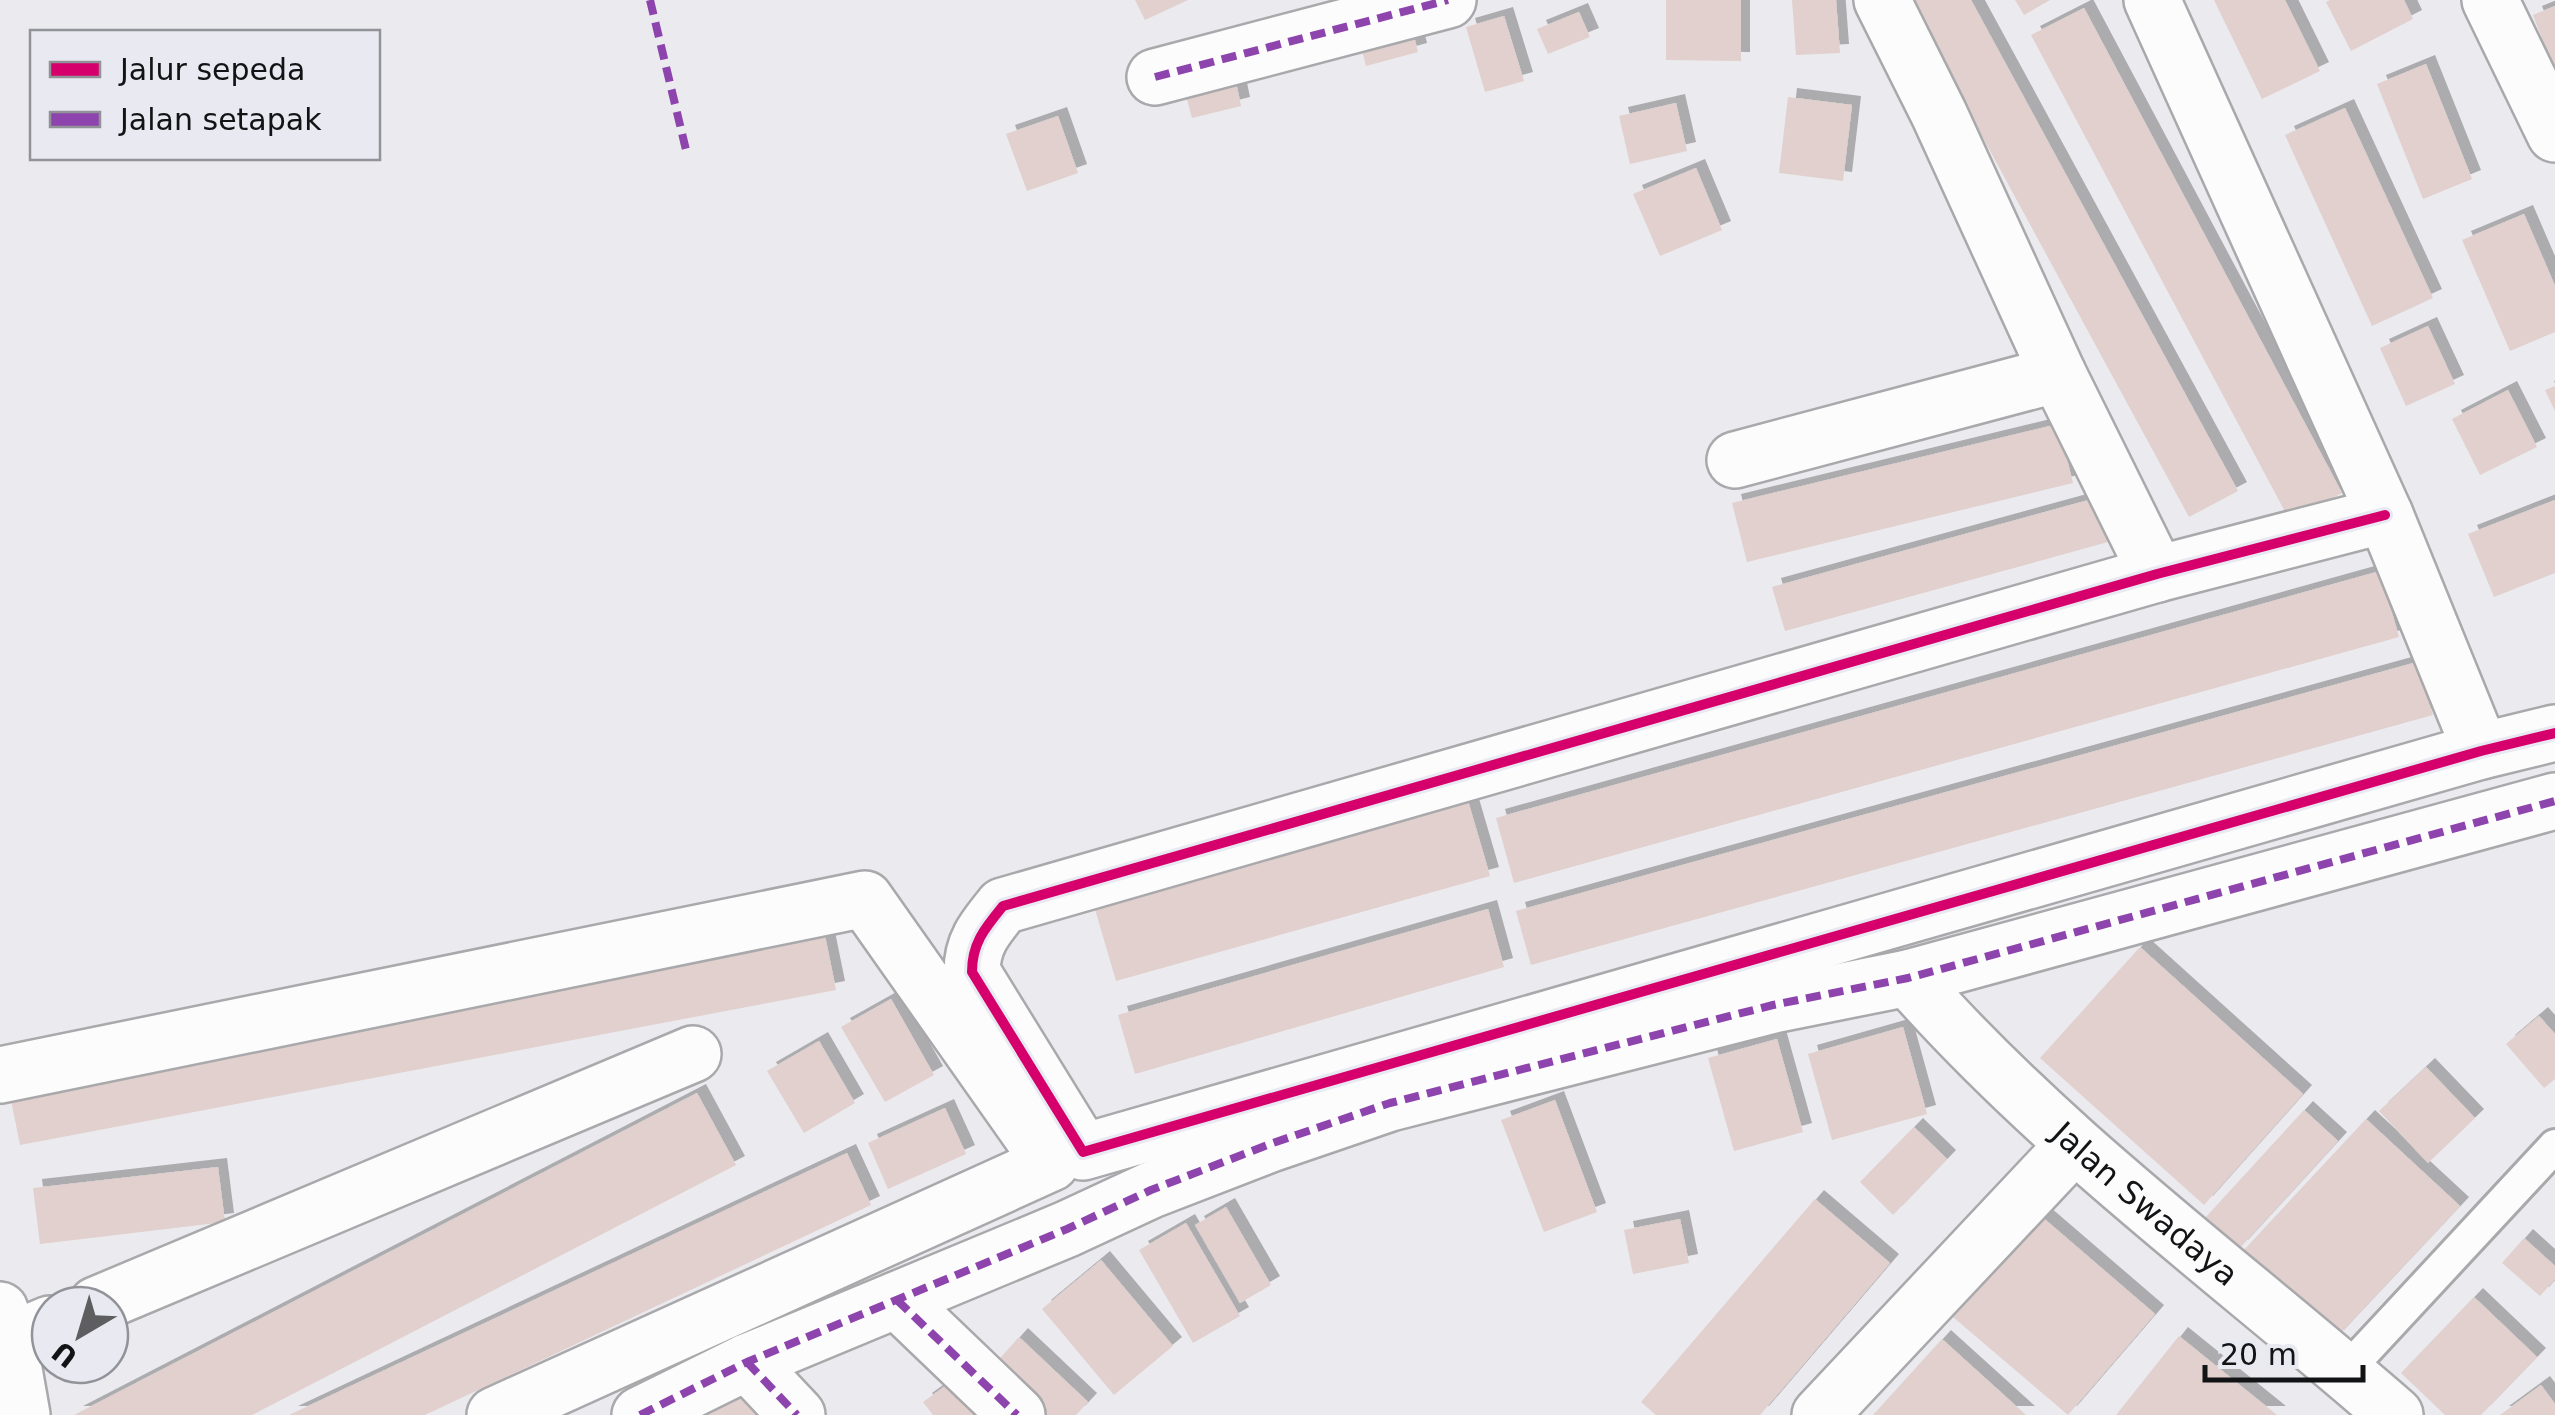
<svg xmlns="http://www.w3.org/2000/svg" width="2555" height="1415" font-family="'DejaVu Sans',sans-serif">
<style>
.building{fill:#e1d0cd;filter:url(#shadow)}
.lines{fill:none;stroke-linecap:round;stroke-linejoin:round}
.lane-casing{stroke:#a9a9ac;stroke-width:38}
.street-casing{stroke:#a9a9ac;stroke-width:60}
.lane{stroke:#fcfcfd;stroke-width:32}
.street{stroke:#fcfcfd;stroke-width:55}
.quiet{stroke:#8e44ad;stroke-width:8;stroke-dasharray:15 8;stroke-linecap:butt}
.cycleway-casing{stroke:#e8e9f1;stroke-width:16}
.cycleway{stroke:#d6006c;stroke-width:10}
.labels{text-anchor:middle;stroke-width:10;stroke-linejoin:round;paint-order:stroke}
.street-label{font-size:32px;fill:#121315;stroke:#e8e9f1}
</style>
<defs>
<filter id="shadow"><feDropShadow dx="9" dy="-9" stdDeviation="0" flood-color="#0004"/></filter>
</defs>
<rect width="100%" height="100%" fill="#eaeaef"/>
<g class="building">
<path d="M1135,0H1188L1145,20Z"/>
<path d="M1666,0H1741V61L1666,60Z"/>
<path d="M1792,0H1836L1840,53L1796,55Z"/>
<path d="M1908,0H1971L2238,491L2189,517Z"/>
<path d="M2015,0H2050L2024,15Z"/>
<path d="M2214,0H2285L2320,71L2262,99Z"/>
<path d="M2330,0H2404L2413,19L2351,51L2326,2Z"/>
<path d="M2555,6V72L2533,15Z"/>
<path d="M2084,8L2342,493L2290,521L2031,35Z"/>
<path d="M1579,12L1590,37L1548,54L1537,29Z"/>
<path d="M1504,16L1524,81L1485,92L1466,27Z"/>
<path d="M1410,21L1418,52L1366,66L1358,35Z"/>
<path d="M2426,64L2472,179L2423,199L2377,84Z"/>
<path d="M1233,68L1241,106L1192,118L1182,81Z"/>
<path d="M1788,97L1852,105L1843,181L1779,173Z"/>
<path d="M1676,103L1687,151L1630,164L1619,116Z"/>
<path d="M2345,108L2433,298L2372,326L2285,135Z"/>
<path d="M1058,116L1078,173L1027,191L1006,134Z"/>
<path d="M1696,168L1722,230L1660,256L1633,194Z"/>
<path d="M2524,214L2555,286V332L2510,351L2462,240Z"/>
<path d="M2428,326L2455,384L2406,406L2380,348Z"/>
<path d="M2555,386V411L2545,390Z"/>
<path d="M2508,390L2537,447L2480,475L2452,419Z"/>
<path d="M2058,424L2073,483L1747,562L1732,503Z"/>
<path d="M2096,498L2108,542L1785,631L1772,587Z"/>
<path d="M2555,500V573L2494,597L2468,534Z"/>
<path d="M2380,571L2399,637L1514,883L1496,818Z"/>
<path d="M2417,662L2433,715L1531,965L1516,911Z"/>
<path d="M1466,794L1490,876L1116,981L1092,899Z"/>
<path d="M1488,909L1504,967L1135,1074L1118,1015Z"/>
<path d="M823,926L836,990L20,1145L7,1080Z"/>
<path d="M2140,947L2303,1094L2204,1205L2040,1058Z"/>
<path d="M891,999L934,1075L885,1102L841,1027Z"/>
<path d="M2539,1016L2555,1034V1079L2544,1088L2506,1044Z"/>
<path d="M1903,1027L1927,1114L1832,1140L1808,1054Z"/>
<path d="M1777,1039L1803,1132L1734,1151L1708,1058Z"/>
<path d="M819,1041L855,1103L804,1133L767,1071Z"/>
<path d="M2426,1067L2475,1118L2428,1163L2379,1111Z"/>
<path d="M697,1093L736,1165L252,1415H74Z"/>
<path d="M1555,1100L1597,1212L1544,1232L1501,1120Z"/>
<path d="M945,1108L966,1154L888,1189L868,1143Z"/>
<path d="M2304,1110L2338,1141L2239,1249L2205,1218Z"/>
<path d="M2366,1119L2460,1206L2335,1339L2242,1252Z"/>
<path d="M1914,1127L1947,1159L1893,1215L1860,1182Z"/>
<path d="M847,1153L871,1205L425,1415H289Z"/>
<path d="M218,1167L225,1222L40,1244L33,1188Z"/>
<path d="M1815,1199L1890,1263L1760,1415H1656L1641,1402Z"/>
<path d="M1226,1207L1271,1285L1240,1303L1195,1225Z"/>
<path d="M2041,1216L2155,1314L2068,1415L1953,1317Z"/>
<path d="M1680,1219L1689,1263L1633,1274L1624,1230Z"/>
<path d="M1186,1223L1240,1316L1193,1343L1139,1250Z"/>
<path d="M2524,1238L2555,1266V1279L2540,1296L2502,1263Z"/>
<path d="M1101,1260L1173,1346L1114,1395L1042,1309Z"/>
<path d="M2474,1297L2537,1357L2481,1415H2445L2401,1373Z"/>
<path d="M2179,1336L2277,1415H2116Z"/>
<path d="M1019,1337L1088,1402L1076,1415H1028L985,1375Z"/>
<path d="M1942,1339L2026,1415H1873Z"/>
<path d="M959,1376L988,1415H933L923,1402Z"/>
<path d="M741,1378L772,1415H696Z"/>
<path d="M2541,1385L2555,1404V1415H2500Z"/>
</g>
<g class="lines">
<g class="lane-casing">
<path id="lane" d="M2345,1372L2555,1146"/>
</g>
<g class="street-casing">
<g id="street">
<path d="M1882,0L1939,114L2058,374"/>
<path d="M2152,0L2385,515L2481,751"/>
<path d="M2490,0L2555,134"/>
<path d="M1155,77L1448,0"/>
<path d="M1735,460L2058,374L2157,574"/>
<path d="M2385,515L2157,574L1003,906C985,928 972,943 972,972L1083,1152L2481,751L2555,733"/>
<path id="s1" d="M1908,978C2053,1143 2230,1271 2395,1415"/>
<path d="M0,1075L865,899L1051,1163L495,1415"/>
<path d="M897,1300L1017,1415"/>
<path d="M96,1305L693,1054"/>
<path d="M0,1310L9,1341L50,1324"/>
<path d="M9,1341L22,1415"/>
<path d="M747,1362L797,1415"/>
<path d="M640,1415L747,1362L1067,1229L1151,1190L1270,1144L1390,1103L1773,1005L1908,978L2555,801"/>
<path d="M1820,1415L2073,1146"/>
</g>
</g>
<use href="#lane" class="lane"/>
<use href="#street" class="street"/>
<g class="quiet">
<path d="M650,0L686,150"/>
<path d="M1155,77L1448,0"/>
<path d="M897,1300L1017,1415"/>
<path d="M747,1362L797,1415"/>
<path d="M640,1415L747,1362L1067,1229L1151,1190L1270,1144L1390,1103L1773,1005L1908,978L2555,801"/>
</g>
<g class="cycleway-casing">
<path id="cycleway" d="M2385,515L2157,574L1003,906C985,928 972,943 972,972L1083,1152L2481,751L2555,733"/>
</g>
<use href="#cycleway" class="cycleway"/>
</g>
<g class="labels">
<g class="street-label">
<text dy="11" stroke="none"><textPath href="#s1" startOffset="328">Jalan Swadaya</textPath></text>
</g>
</g>
<rect x="30" y="30" width="350" height="130" fill="#e8e9f1" stroke="#929399" stroke-width="2.5"/>
<rect x="50" y="62" width="50" height="15" fill="#d6006c" stroke="#929399" stroke-width="2.5"/>
<text x="120" y="80" font-size="30" fill="#121315">Jalur sepeda</text>
<rect x="50" y="112" width="50" height="15" fill="#8e44ad" stroke="#929399" stroke-width="2.5"/>
<text x="120" y="130" font-size="30" fill="#121315">Jalan setapak</text>
<g transform="translate(80 1335) rotate(218)"><circle r="48" fill="#e8e9f1" stroke="#929399" stroke-width="2.5"/>
<path d="M0-8L18 38L0 25L-18 38Z" fill="#5e5e61"/>
<text y="-15" font-size="28" font-weight="bold" text-anchor="middle" fill="#121315">U</text>
</g>
<path d="M2205 1365v15h158v-15" fill="none" stroke="#121315" stroke-width="5"/>
<text x="2220" y="1365" font-size="30" fill="#121315" stroke="#e8e9f1" stroke-width="8" paint-order="stroke">20 m</text>
</svg>
